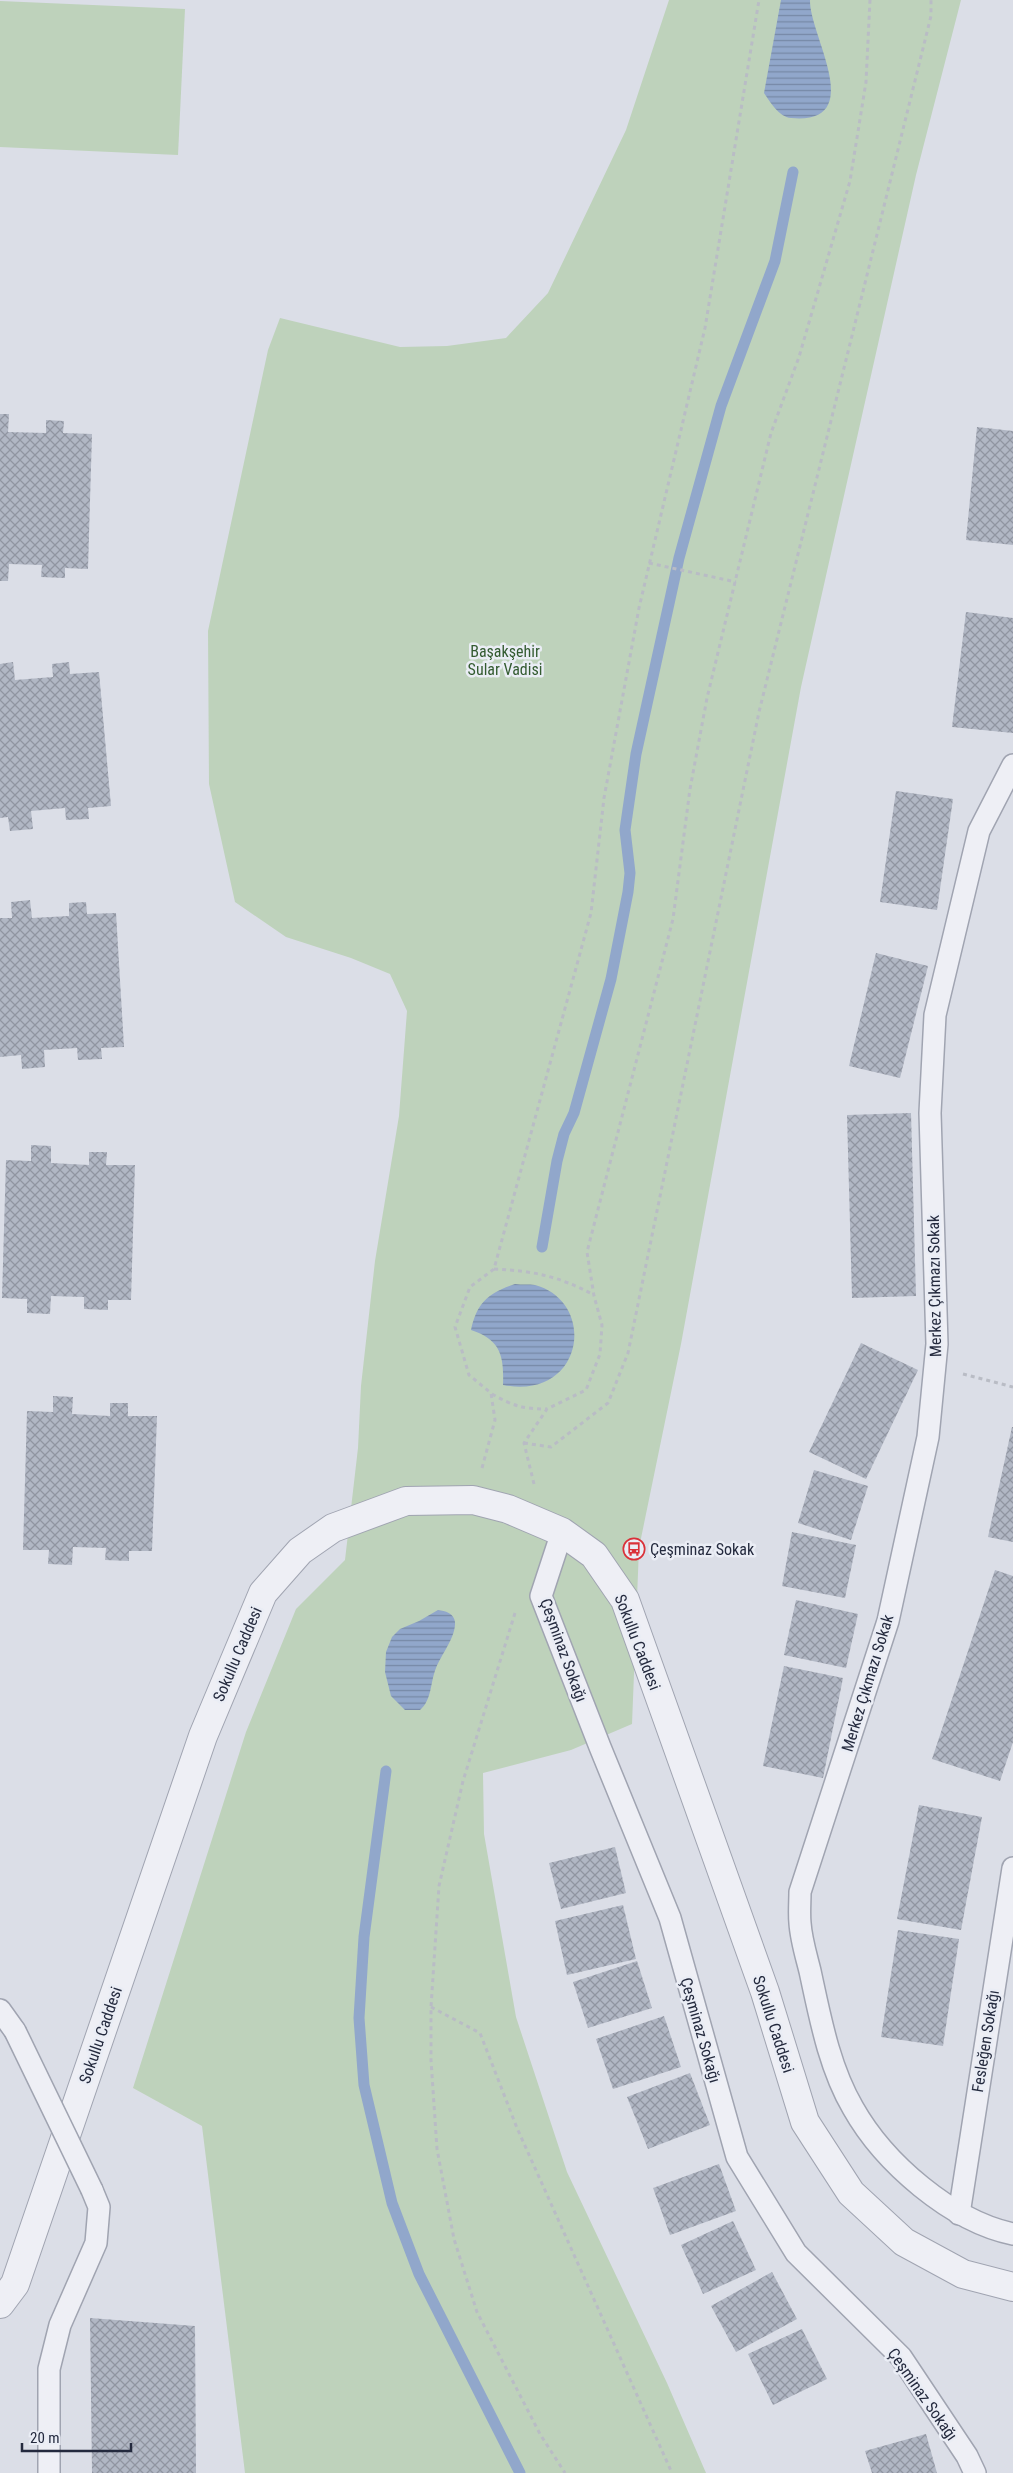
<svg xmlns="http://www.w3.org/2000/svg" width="1013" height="2473" font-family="'Roboto Condensed',sans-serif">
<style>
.green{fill:#bed2bb}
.water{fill:url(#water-rules)}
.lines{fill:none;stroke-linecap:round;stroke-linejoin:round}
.stream{stroke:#91a7cb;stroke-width:11}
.building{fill:url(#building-cross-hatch)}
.service-casing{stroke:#a0a4b1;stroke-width:24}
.tertiary-casing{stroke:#a0a4b1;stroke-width:30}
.path{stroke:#b9bcc5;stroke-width:3;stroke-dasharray:4 4;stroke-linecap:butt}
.service{stroke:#eeeff5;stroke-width:21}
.tertiary{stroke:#eeeff5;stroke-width:28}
.service-bridge-casing{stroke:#a0a4b1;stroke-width:24;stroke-linecap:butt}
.service-bridge{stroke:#eeeff5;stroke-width:21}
.labels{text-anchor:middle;stroke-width:5;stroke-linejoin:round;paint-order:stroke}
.park-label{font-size:16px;fill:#335b30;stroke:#eaedf5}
.street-label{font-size:16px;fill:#242a3e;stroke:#eaedf5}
.poi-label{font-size:16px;fill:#242a3e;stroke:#eaedf5;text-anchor:start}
</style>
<defs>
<pattern id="water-rules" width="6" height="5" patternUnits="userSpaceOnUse" patternTransform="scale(1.25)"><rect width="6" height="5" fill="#91a7cb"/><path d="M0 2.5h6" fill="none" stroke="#7688a6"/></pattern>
<pattern id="building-cross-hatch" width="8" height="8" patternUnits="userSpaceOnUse" patternTransform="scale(1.25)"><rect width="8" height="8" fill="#b1b7c4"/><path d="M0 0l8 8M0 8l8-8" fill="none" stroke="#9095a1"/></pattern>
</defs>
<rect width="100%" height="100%" fill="#dbdee7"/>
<g class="green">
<path d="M669,0H961L916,175L801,687L681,1344L639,1548L632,1724L571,1750L483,1773L484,1834L516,2017L567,2172L667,2383L706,2473H245L202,2126L133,2088L246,1732L296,1609L345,1560L358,1448L361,1386L375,1261L399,1116L407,1011L390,974L351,958L286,937L235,902L209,784L208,631L268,350L280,318L400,347L447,346L506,338L548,293L626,130Z"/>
<path d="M0,1L185,9L178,155L0,147Z"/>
</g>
<g class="water">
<path d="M781,0H810C809,35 869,125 791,118C779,117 770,102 764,93Z"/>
<path d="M515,1284C522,1285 529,1284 535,1285C598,1302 584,1401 503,1385C504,1356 501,1340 471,1330C477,1302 489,1293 515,1284Z"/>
<path d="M438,1610C445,1611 454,1613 455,1622C456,1637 441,1655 436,1668C430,1683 432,1700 420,1710H405L391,1696L385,1672L386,1652L392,1637L400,1629L419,1621Z"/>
</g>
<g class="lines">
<g class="stream">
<path d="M542,1247L557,1161L564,1134L574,1113L611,979L628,892L630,873L625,830L636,754L679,558L721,406L775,261L793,172"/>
<path d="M386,1771L364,1937L359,2018L364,2085L392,2203L419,2274L520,2473"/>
</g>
</g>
<g class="building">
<path d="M0,414H9L8,432L46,433V420L64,421L63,433L92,434L88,569L65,568V578L41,577L42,565L9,564L8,581H0Z"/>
<path d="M977,427L1013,431V545L966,540Z"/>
<path d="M966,612L1013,618V733L952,727Z"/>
<path d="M13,662L15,680L53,677L52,664L69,662L70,674L99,672L111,806L88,808L89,819L66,820L65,808L31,811L33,829L10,831L8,817L0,818V664Z"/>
<path d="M896,791L953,799L937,910L880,902Z"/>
<path d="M30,900L32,918L69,916V903L86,902L87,914L116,913L124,1047L101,1048L102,1059L78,1060L77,1048L44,1050L45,1067L22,1069L21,1055L0,1057V918H12L11,902Z"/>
<path d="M876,953L928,966L900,1078L849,1066Z"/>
<path d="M911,1113L916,1296L852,1298L847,1115Z"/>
<path d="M31,1145L51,1146V1163L89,1165V1152H107L106,1165H135L131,1300H108V1310L84,1309V1297L51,1296L50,1314L27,1313V1299L2,1298L6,1160L31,1161Z"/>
<path d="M861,1343L918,1370L866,1479L809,1452Z"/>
<path d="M53,1396L73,1397L72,1414L110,1416V1403H128V1416H157L152,1551H129V1561L105,1560L106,1548L73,1547L72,1565L48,1564L49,1550H23L27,1411L53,1412Z"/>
<path d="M1012,1427H1013V1542L988,1537Z"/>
<path d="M814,1470L868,1486L851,1540L798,1523Z"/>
<path d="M792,1532L856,1545L845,1598L782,1586Z"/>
<path d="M995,1570L1013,1576V1742L1000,1781L932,1759Z"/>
<path d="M796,1600L858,1614L846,1668L784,1655Z"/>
<path d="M784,1666L843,1678L823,1778L763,1766Z"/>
<path d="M919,1805L982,1817L961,1930L897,1919Z"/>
<path d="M615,1847L626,1893L561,1909L549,1863Z"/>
<path d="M623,1905L636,1959L567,1975L555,1921Z"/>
<path d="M898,1930L959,1939L943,2046L881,2037Z"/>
<path d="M637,1961L652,2008L588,2028L573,1982Z"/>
<path d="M664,2016L681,2067L613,2089L596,2039Z"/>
<path d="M690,2073L710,2125L648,2149L627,2097Z"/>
<path d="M719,2164L736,2211L670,2235L653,2188Z"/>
<path d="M733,2221L756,2270L703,2294L681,2245Z"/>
<path d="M772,2272L797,2319L736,2352L711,2306Z"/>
<path d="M90,2318L195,2326L196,2473H92Z"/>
<path d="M802,2329L827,2379L773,2405L748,2354Z"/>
<path d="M926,2434L937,2473H872L865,2451Z"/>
</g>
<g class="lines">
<g class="service-casing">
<g id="service">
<path d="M1013,765L979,831L935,1015L930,1113L937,1344L928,1437L888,1621L800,1892C800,1902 799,1913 800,1923C801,1939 806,1955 810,1971C820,2017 829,2067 853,2108C884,2163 951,2221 1013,2234"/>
<path d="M562,1532L541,1596L600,1747L670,1918L737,2157L796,2253L901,2357L967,2456L975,2473"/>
<path d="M0,2010L15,2031"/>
<path d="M959,2214L1013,1868"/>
<path d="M49,2473V2369L60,2325L96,2243L99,2207L92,2190"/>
</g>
</g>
<g class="tertiary-casing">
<path id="tertiary" d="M0,2304L15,2284L203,1736L263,1593L300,1551L333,1528L406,1501L473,1500L508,1509L562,1532L594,1555L625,1600L765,1992L805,2122L851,2193L904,2242L963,2274L1013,2287"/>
</g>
<g class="path">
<path d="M649,563L736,582"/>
<path d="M494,1269C534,1271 558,1276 594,1295"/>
<path d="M963,1374L1013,1387"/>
<path d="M492,1394C513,1406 523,1409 547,1409"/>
<path d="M524,1443L551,1447L608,1403L628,1353L759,712L931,16V0"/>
<path d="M482,1468L495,1420L491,1393L469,1375L455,1327L470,1287L494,1269L591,913L604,798L639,608L705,328L759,0"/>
<path d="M534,1484L524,1443L547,1409L586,1390L600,1354L602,1325L594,1296L587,1252L673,919L690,789L707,698L771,433L799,357L850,181L866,82L870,0"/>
<path d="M515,1613L463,1781L439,1886L431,2007V2060L437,2149L454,2239L477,2312L540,2434L565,2473"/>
<path d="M431,2007L480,2033L517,2128L672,2473"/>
</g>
<use href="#service" class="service"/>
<use href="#tertiary" class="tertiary"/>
<g class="service-bridge-casing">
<path id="service-bridge" d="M15,2031L92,2190"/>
</g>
<use href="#service-bridge" class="service-bridge"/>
</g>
<defs>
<g id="bus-ring" transform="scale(1.125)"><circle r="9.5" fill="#eaedf5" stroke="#da3139" stroke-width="1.5"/><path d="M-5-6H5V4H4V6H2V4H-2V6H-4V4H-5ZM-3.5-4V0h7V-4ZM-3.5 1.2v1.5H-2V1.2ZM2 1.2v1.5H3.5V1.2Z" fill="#da3139"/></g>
</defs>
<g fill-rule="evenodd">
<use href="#bus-ring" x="634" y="1549"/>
</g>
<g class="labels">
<g class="park-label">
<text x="505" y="657">Başakşehir<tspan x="505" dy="18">Sular Vadisi</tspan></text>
</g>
<g class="street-label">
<text transform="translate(934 1286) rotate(-91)" y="6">Merkez Çıkmazı Sokak</text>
<text transform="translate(638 1642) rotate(69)" y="6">Sokullu Caddesi</text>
<text transform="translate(564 1650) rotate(70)" y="6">Çeşminaz Sokağı</text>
<text transform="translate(237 1654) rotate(-67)" y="6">Sokullu Caddesi</text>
<text transform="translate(867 1683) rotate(-73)" y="6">Merkez Çıkmazı Sokak</text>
<text transform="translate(774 2024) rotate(72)" y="6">Sokullu Caddesi</text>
<text transform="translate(701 2030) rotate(74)" y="6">Çeşminaz Sokağı</text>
<text transform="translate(100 2035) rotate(-71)" y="6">Sokullu Caddesi</text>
<text transform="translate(985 2041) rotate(-81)" y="6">Fesleğen Sokağı</text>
<text transform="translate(923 2394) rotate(55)" y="6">Çeşminaz Sokağı</text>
</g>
<g class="poi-label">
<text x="650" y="1555">Çeşminaz Sokak</text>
</g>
</g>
<path d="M22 2443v8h109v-8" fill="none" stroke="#242a3e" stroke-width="2.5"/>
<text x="30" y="2443" font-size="15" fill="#242a3e" stroke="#eaedf5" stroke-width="4" paint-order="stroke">20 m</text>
</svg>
